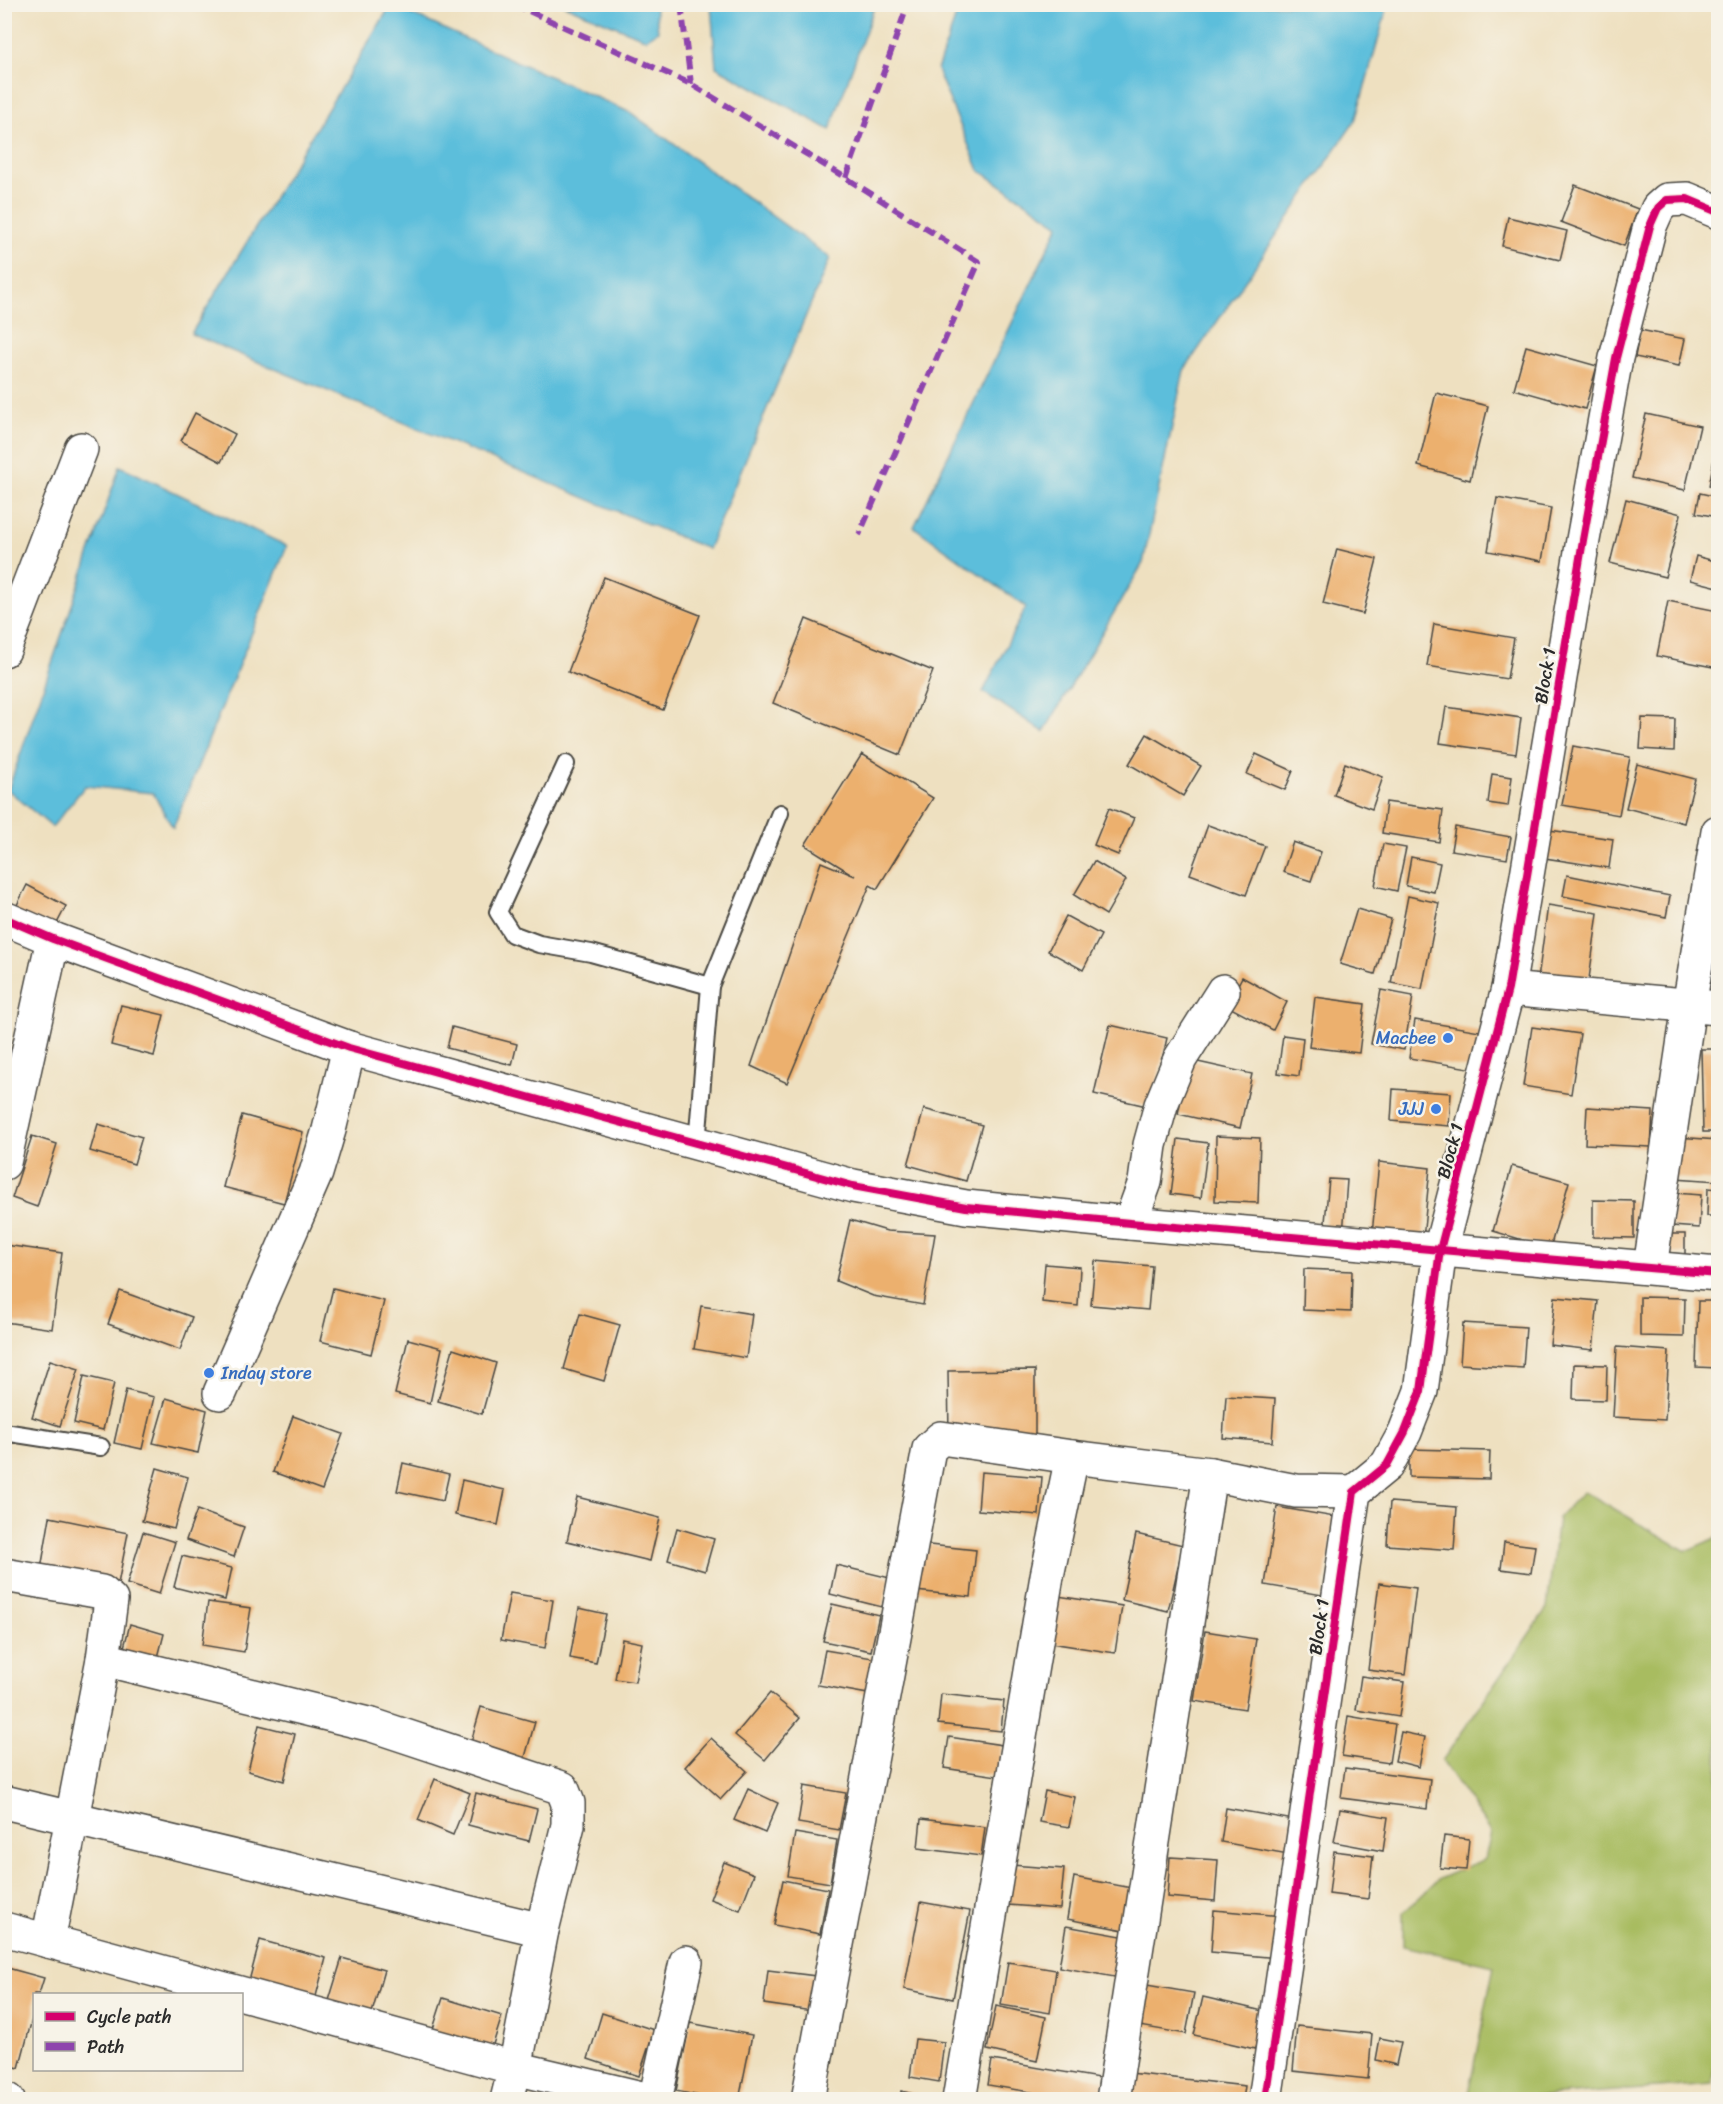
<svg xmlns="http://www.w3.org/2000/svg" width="1723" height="2104" font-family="Sriracha,sans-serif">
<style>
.green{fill:#a8bc61;stroke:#6a7446;stroke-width:1.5}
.water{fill:#5cbedb;stroke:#447483;stroke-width:1.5}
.building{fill:#ecb06e}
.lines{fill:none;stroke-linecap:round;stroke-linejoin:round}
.lane-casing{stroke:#484641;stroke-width:20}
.street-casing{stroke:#484641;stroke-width:36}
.secondary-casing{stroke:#484641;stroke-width:36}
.lane{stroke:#fff;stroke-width:16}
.street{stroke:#fff;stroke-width:33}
.secondary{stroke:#fff;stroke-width:33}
.quiet{stroke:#8e44ad;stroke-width:6;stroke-dasharray:12 6;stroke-linecap:butt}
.cycleway-casing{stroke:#f7f3e8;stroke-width:11}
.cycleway{stroke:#d6006c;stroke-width:8}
.shop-dot{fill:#3f7fe0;stroke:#f7f3e8;stroke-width:2}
.labels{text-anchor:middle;stroke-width:5;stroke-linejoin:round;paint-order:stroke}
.street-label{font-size:18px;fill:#2b2b2b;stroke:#f7f3e8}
.shop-label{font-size:18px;fill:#366cbe;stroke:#f7f3e8;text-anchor:end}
</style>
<rect width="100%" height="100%" fill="#f7f3e8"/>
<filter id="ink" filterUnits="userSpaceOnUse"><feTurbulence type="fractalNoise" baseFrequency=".0167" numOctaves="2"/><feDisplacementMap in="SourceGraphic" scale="12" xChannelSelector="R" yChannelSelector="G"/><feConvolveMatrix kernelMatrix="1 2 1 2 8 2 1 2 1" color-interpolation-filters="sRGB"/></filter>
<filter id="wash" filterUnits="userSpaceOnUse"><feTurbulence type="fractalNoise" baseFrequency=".008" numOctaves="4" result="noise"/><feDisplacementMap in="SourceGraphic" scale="24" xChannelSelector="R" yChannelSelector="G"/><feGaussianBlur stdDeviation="1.35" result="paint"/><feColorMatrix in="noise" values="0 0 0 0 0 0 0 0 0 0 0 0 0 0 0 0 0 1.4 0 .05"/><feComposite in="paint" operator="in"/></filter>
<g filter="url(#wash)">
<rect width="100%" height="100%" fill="#eee0c0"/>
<path class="green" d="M1584,1491L1686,1551L1718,1537V2038H1717L1713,2084L1504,2099H1467L1494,1966L1403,1946V1913L1439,1879L1485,1859L1491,1832L1442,1761L1547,1608L1558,1518Z"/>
<g class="water">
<path d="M391,5L631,113L830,258L708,549L191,334Z"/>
<path d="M564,5H655L658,31L646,39Z"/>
<path d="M711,5H875L830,130L716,67Z"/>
<path d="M960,5H1388L1355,121L1184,370L1143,563L1044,732L983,692L1026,607L914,527L1059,225L979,170L937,70Z"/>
<path d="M120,466L287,546L173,828L153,793L85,786L52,827L8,790Z"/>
</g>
<g id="blocks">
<g class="building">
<path d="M1575,185L1638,209L1624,246L1561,222Z"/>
<path d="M1508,217L1567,231L1560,260L1502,246Z"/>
<path d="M1640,330L1685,339L1679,366L1635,357Z"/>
<path d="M1526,346L1597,366L1585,409L1514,389Z"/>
<path d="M1436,393L1488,406L1470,480L1418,466Z"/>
<path d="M1717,407H1718V432L1713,431Z"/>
<path d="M195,413L235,434L221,462L181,441Z"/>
<path d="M1646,414L1700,426L1685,490L1632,478Z"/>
<path d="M1716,448L1718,449V488L1709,486Z"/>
<path d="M1700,493L1718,497V517L1696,513Z"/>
<path d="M1497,498L1551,508L1542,561L1488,551Z"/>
<path d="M1626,499L1681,514L1665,577L1610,563Z"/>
<path d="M1337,549L1377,559L1363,614L1323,604Z"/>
<path d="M1696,556L1718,562V587L1690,580Z"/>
<path d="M604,577L700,615L663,710L568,672Z"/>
<path d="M1668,601L1718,611V668L1657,656Z"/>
<path d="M806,619L933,671L900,755L773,703Z"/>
<path d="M1434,624L1514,638L1507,679L1427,666Z"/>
<path d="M1446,707L1521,718L1516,754L1440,743Z"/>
<path d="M1642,718L1675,719L1674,751L1640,749Z"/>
<path d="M1147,734L1201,766L1183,796L1129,764Z"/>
<path d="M1573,746L1630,757L1619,815L1562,805Z"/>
<path d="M862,754L933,798L877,889L870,885L787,1083L751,1066L821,862L855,876L805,845Z"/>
<path d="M1256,754L1293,771L1285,790L1247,774Z"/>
<path d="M1345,763L1383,777L1372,809L1334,795Z"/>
<path d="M1637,764L1695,779L1684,823L1626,808Z"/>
<path d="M1492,774L1512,777L1508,806L1488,803Z"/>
<path d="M1386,802L1443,810L1439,842L1382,833Z"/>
<path d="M1109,808L1134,818L1118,855L1094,845Z"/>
<path d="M1208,825L1265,846L1246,895L1190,874Z"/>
<path d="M1455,827L1511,837L1507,859L1451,850Z"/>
<path d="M1549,830L1613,839L1609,868L1545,858Z"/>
<path d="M1293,842L1321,852L1311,881L1283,872Z"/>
<path d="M1383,844L1406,848L1397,891L1375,886Z"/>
<path d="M1411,857L1440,863L1434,892L1406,886Z"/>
<path d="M1094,861L1126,880L1106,915L1074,895Z"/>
<path d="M1567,875L1670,896L1666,917L1563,896Z"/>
<path d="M27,885L66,906L52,933L13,913Z"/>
<path d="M1408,896L1439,903L1422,989L1391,983Z"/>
<path d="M1548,905L1598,913L1588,986L1538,979Z"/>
<path d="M1357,909L1391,919L1375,974L1340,964Z"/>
<path d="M1066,916L1101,935L1083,970L1048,951Z"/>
<path d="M1242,977L1287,1002L1273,1030L1227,1006Z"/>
<path d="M1381,990L1413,996L1404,1050L1371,1044Z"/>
<path d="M1315,997L1365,1004L1359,1053L1309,1047Z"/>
<path d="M121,1005L164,1015L154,1056L111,1045Z"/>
<path d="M1415,1020L1480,1031L1474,1069L1409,1058Z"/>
<path d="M1110,1025L1167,1038L1151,1107L1094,1094Z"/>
<path d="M452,1027L517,1044L512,1065L447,1048Z"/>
<path d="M1532,1027L1580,1034L1571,1094L1523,1086Z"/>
<path d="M1283,1035L1303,1038L1299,1076L1278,1073Z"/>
<path d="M1701,1049H1718V1132H1703Z"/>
<path d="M1189,1060L1252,1074L1240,1128L1178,1114Z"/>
<path d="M1393,1089L1451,1093L1449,1126L1391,1121Z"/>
<path d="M1587,1107L1653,1111L1651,1147L1585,1144Z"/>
<path d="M924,1109L982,1125L966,1181L908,1165Z"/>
<path d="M242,1115L303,1132L284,1203L223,1187Z"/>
<path d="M98,1124L142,1137L134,1164L90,1151Z"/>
<path d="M32,1136L57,1144L37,1207L12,1198Z"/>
<path d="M1216,1136L1260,1138L1258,1203L1215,1201Z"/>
<path d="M1677,1137L1718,1140V1181L1675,1178Z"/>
<path d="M1178,1139L1208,1143L1201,1198L1171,1194Z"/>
<path d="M1379,1162L1430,1168L1423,1239L1372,1234Z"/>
<path d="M1512,1166L1569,1182L1550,1248L1493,1231Z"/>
<path d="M1329,1179L1347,1180L1343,1235L1324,1233Z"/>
<path d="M1708,1188L1718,1189V1216H1707Z"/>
<path d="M1674,1193L1701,1195L1699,1228L1672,1226Z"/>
<path d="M1593,1200L1634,1201V1238L1593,1237Z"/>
<path d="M850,1220L887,1231L935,1234L923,1305L873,1296L836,1281Z"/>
<path d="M1668,1234H1685V1254L1667,1253Z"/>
<path d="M5,1245L62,1253L52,1329L5,1322Z"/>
<path d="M1095,1261L1152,1266L1148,1310L1091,1305Z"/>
<path d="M1045,1264L1080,1267L1078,1306L1042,1302Z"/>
<path d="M1304,1269L1352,1271L1351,1312L1303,1310Z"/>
<path d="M333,1288L384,1301L371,1354L320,1341Z"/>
<path d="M120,1291L192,1317L180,1350L108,1324Z"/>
<path d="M1555,1297L1598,1301L1593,1350L1550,1345Z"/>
<path d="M1640,1297L1685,1298L1684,1337L1640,1336Z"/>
<path d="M1698,1301H1718V1368L1696,1367Z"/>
<path d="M701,1306L752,1314L746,1358L694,1349Z"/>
<path d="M580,1314L620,1325L604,1381L564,1369Z"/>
<path d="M1463,1323L1526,1327L1523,1368L1460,1364Z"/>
<path d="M408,1339L442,1348L430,1403L395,1394Z"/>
<path d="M1617,1347L1669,1351L1665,1420L1613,1417Z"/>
<path d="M453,1349L496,1363L482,1414L438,1401Z"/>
<path d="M50,1360L79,1369L60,1426L32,1417Z"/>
<path d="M1574,1364L1607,1365L1606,1400L1573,1399Z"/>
<path d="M1035,1370V1439L949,1435L948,1371Z"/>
<path d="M84,1376L114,1383L103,1430L74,1423Z"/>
<path d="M126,1390L154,1397L142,1449L114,1443Z"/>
<path d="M1226,1396L1275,1399L1272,1442L1223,1438Z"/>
<path d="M166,1398L207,1410L198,1453L153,1443Z"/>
<path d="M293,1416L343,1434L322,1490L273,1472Z"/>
<path d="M1409,1449L1490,1451L1489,1479L1409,1477Z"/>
<path d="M403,1463L449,1474L443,1501L397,1491Z"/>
<path d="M157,1468L188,1477L174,1529L142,1521Z"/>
<path d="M981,1472L1042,1477L1039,1515L978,1510Z"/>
<path d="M462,1480L505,1490L498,1525L455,1515Z"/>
<path d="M577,1497L660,1518L650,1561L567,1541Z"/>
<path d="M1390,1502L1457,1507L1454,1550L1387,1545Z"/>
<path d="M1277,1507L1335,1517L1322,1595L1265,1585Z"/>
<path d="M197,1510L244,1527L234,1557L186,1540Z"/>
<path d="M50,1517L128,1533L118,1584L41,1569Z"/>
<path d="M677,1528L714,1539L705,1571L668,1560Z"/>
<path d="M143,1532L175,1542L159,1594L127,1584Z"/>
<path d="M1136,1534L1183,1545L1168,1611L1122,1600Z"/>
<path d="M1504,1542L1535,1546L1531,1573L1501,1569Z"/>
<path d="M920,1544L976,1550L971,1597L916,1591Z"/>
<path d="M182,1556L232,1568L225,1600L174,1587Z"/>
<path d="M836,1565L890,1578L882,1607L830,1594Z"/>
<path d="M1379,1583L1416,1588L1405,1675L1368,1670Z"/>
<path d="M510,1593L553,1600L545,1648L501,1640Z"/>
<path d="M1058,1596L1122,1606L1115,1653L1051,1643Z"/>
<path d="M208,1602L251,1608L244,1652L202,1645Z"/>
<path d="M832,1604L879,1615L871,1651L823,1641Z"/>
<path d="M579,1608L606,1614L596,1663L570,1658Z"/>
<path d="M130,1624L164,1634L155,1669L121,1659Z"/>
<path d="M1205,1631L1256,1639L1245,1709L1194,1701Z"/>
<path d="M622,1639L642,1643L635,1682L615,1679Z"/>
<path d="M825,1650L873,1658L868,1694L818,1685Z"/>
<path d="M1361,1676L1404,1682L1399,1717L1356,1710Z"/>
<path d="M770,1693L800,1718L765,1760L735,1735Z"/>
<path d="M941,1694L1004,1701L1001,1731L938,1724Z"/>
<path d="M481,1707L535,1722L521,1771L467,1756Z"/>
<path d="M1348,1716L1395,1724L1389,1763L1342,1756Z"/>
<path d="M259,1725L295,1734L284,1781L248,1771Z"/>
<path d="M1401,1732L1425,1737L1419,1767L1395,1761Z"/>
<path d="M949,1737L1002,1745L997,1776L944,1768Z"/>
<path d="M711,1738L747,1771L721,1799L685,1767Z"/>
<path d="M1345,1768L1430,1779L1427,1809L1341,1798Z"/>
<path d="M435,1779L470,1793L453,1835L418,1820Z"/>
<path d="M804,1786L846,1793L839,1830L798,1823Z"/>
<path d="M748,1789L778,1803L765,1833L734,1820Z"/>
<path d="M1045,1791L1075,1797L1069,1827L1039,1822Z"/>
<path d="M476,1793L537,1809L529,1841L468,1825Z"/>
<path d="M1226,1808L1294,1820L1288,1854L1221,1842Z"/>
<path d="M1340,1809L1388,1817L1383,1851L1334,1842Z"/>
<path d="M921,1819L985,1827L981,1856L918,1848Z"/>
<path d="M795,1833L837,1840L830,1883L788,1876Z"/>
<path d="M1444,1836L1469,1839L1466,1870L1440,1868Z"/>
<path d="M1334,1851L1373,1856L1368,1899L1329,1894Z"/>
<path d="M1170,1857L1218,1860L1215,1901L1167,1897Z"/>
<path d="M724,1862L754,1874L740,1910L710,1899Z"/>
<path d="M1011,1865L1064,1869L1060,1909L1008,1905Z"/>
<path d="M1074,1877L1132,1888L1124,1930L1067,1919Z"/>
<path d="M783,1880L828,1889L820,1934L774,1925Z"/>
<path d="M921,1902L970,1911L953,1999L904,1989Z"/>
<path d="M1214,1910L1283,1916L1280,1958L1211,1952Z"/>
<path d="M1066,1926L1127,1937L1120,1978L1059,1967Z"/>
<path d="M260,1940L326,1958L315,2000L249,1981Z"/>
<path d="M342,1958L384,1970L370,2020L327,2007Z"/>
<path d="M1008,1962L1056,1970L1050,2013L1001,2005Z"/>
<path d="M4,1967L44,1978L39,1994H34V2012L19,2068L4,2064Z"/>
<path d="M768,1970L816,1976L812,2011L764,2004Z"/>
<path d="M1141,1984L1194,1993L1186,2034L1134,2025Z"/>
<path d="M1203,1997L1263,2011L1255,2049L1194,2035Z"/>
<path d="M443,1998L502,2016L490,2054L431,2035Z"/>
<path d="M996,2006L1046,2017L1037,2061L987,2050Z"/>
<path d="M602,2013L654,2030L639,2076L588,2059Z"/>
<path d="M690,2023L752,2035L739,2100H719L676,2091Z"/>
<path d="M1297,2026L1372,2034L1368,2079L1293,2071Z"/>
<path d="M1380,2038L1401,2042L1396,2065L1376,2060Z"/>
<path d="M915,2039L944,2042L939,2082L910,2077Z"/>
<path d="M992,2060L1105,2079L1101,2100H1077L988,2085Z"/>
<path d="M1130,2073L1245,2086L1243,2100H1127Z"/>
<path d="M901,2091L934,2099L933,2100H900Z"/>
</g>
</g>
</g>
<g filter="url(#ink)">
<use href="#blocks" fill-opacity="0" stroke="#484641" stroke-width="1.5"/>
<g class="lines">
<g class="lane-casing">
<g id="lane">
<path d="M566,764L498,912L512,934L539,944L591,953L710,986"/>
<path d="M697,1144L710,986L780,813"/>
<path d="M4,1432L101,1447"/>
</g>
</g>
<g class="street-casing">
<g id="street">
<path d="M4,650L81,449"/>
<path d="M4,918L53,939"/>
<path d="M1508,989L1718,1008"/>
<path d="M1130,1223L1145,1182L1150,1145L1161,1105L1180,1059L1223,991"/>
<path d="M1650,1267L1689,1006L1718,832"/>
<path d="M220,1393L316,1173L329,1130L349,1048"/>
<path d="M4,1575L102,1592L111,1600L103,1659L48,1941"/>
<path d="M103,1659L372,1725L562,1788L568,1803V1825L542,1930L515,2068L507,2100"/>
<path d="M4,1802L542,1930"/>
<path d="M4,1929L515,2068L650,2100"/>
<path d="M4,2099L8,2100"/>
<path d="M655,2100L686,1962"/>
<path d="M808,2100L929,1449L941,1438L1072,1457L1210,1474L1296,1491L1354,1492"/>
<path d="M959,2100L1047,1576L1072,1457"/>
<path d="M1113,2100L1210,1474"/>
<path d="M1265,2100L1354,1492L1387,1465L1405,1432L1421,1391L1440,1250L1508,989L1583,540L1616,358L1650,226L1658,208L1667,200L1687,199L1718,212"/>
</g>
</g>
<g class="secondary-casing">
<path id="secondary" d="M4,1163L53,939L349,1048L853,1186L966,1207L1130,1223L1718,1274"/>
</g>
<use href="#lane" class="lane"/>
<use href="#street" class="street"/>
<use href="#secondary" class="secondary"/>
<g class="quiet">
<path d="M513,4L691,84L846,178L979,262L859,535"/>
<path d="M681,4L691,84"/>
<path d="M846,178L908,4"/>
</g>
<g class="cycleway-casing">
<g id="cycleway">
<path d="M4,918L53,939L349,1048L853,1186L966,1207L1130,1223L1718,1274"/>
<path d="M1265,2100L1354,1492L1387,1465L1405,1432L1421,1391L1440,1250L1508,989L1583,540L1616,358L1650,226L1658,208L1667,200L1687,199L1718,212"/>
</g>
</g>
<use href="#cycleway" class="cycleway"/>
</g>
</g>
<g class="shop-dot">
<circle cx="1448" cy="1038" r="6"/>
<circle cx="1436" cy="1109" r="6"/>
<circle cx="209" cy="1373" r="6"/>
</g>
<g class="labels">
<g class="street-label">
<text transform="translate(1545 676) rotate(-81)" y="6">Block 1</text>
<text transform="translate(1450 1151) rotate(-75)" y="6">Block 1</text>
<text transform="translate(1319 1627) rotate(-82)" y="6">Block 1</text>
</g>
<g class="shop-label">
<text x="1436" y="1044">Macbee</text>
<text x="1424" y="1115">JJJ</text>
<text x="221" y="1379" text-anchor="start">Inday store</text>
</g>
</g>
<rect width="1723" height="2104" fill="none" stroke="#f7f3e8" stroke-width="24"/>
<rect x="33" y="1993" width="210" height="78" fill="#f7f3e8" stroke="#a5a39c" stroke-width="1.5"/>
<rect x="45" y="2012" width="30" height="9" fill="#d6006c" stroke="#a5a39c" stroke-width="1.5"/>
<text x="87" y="2023" font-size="18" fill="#2b2b2b">Cycle path</text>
<rect x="45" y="2042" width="30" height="9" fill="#8e44ad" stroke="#a5a39c" stroke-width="1.5"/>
<text x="87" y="2053" font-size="18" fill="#2b2b2b">Path</text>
</svg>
